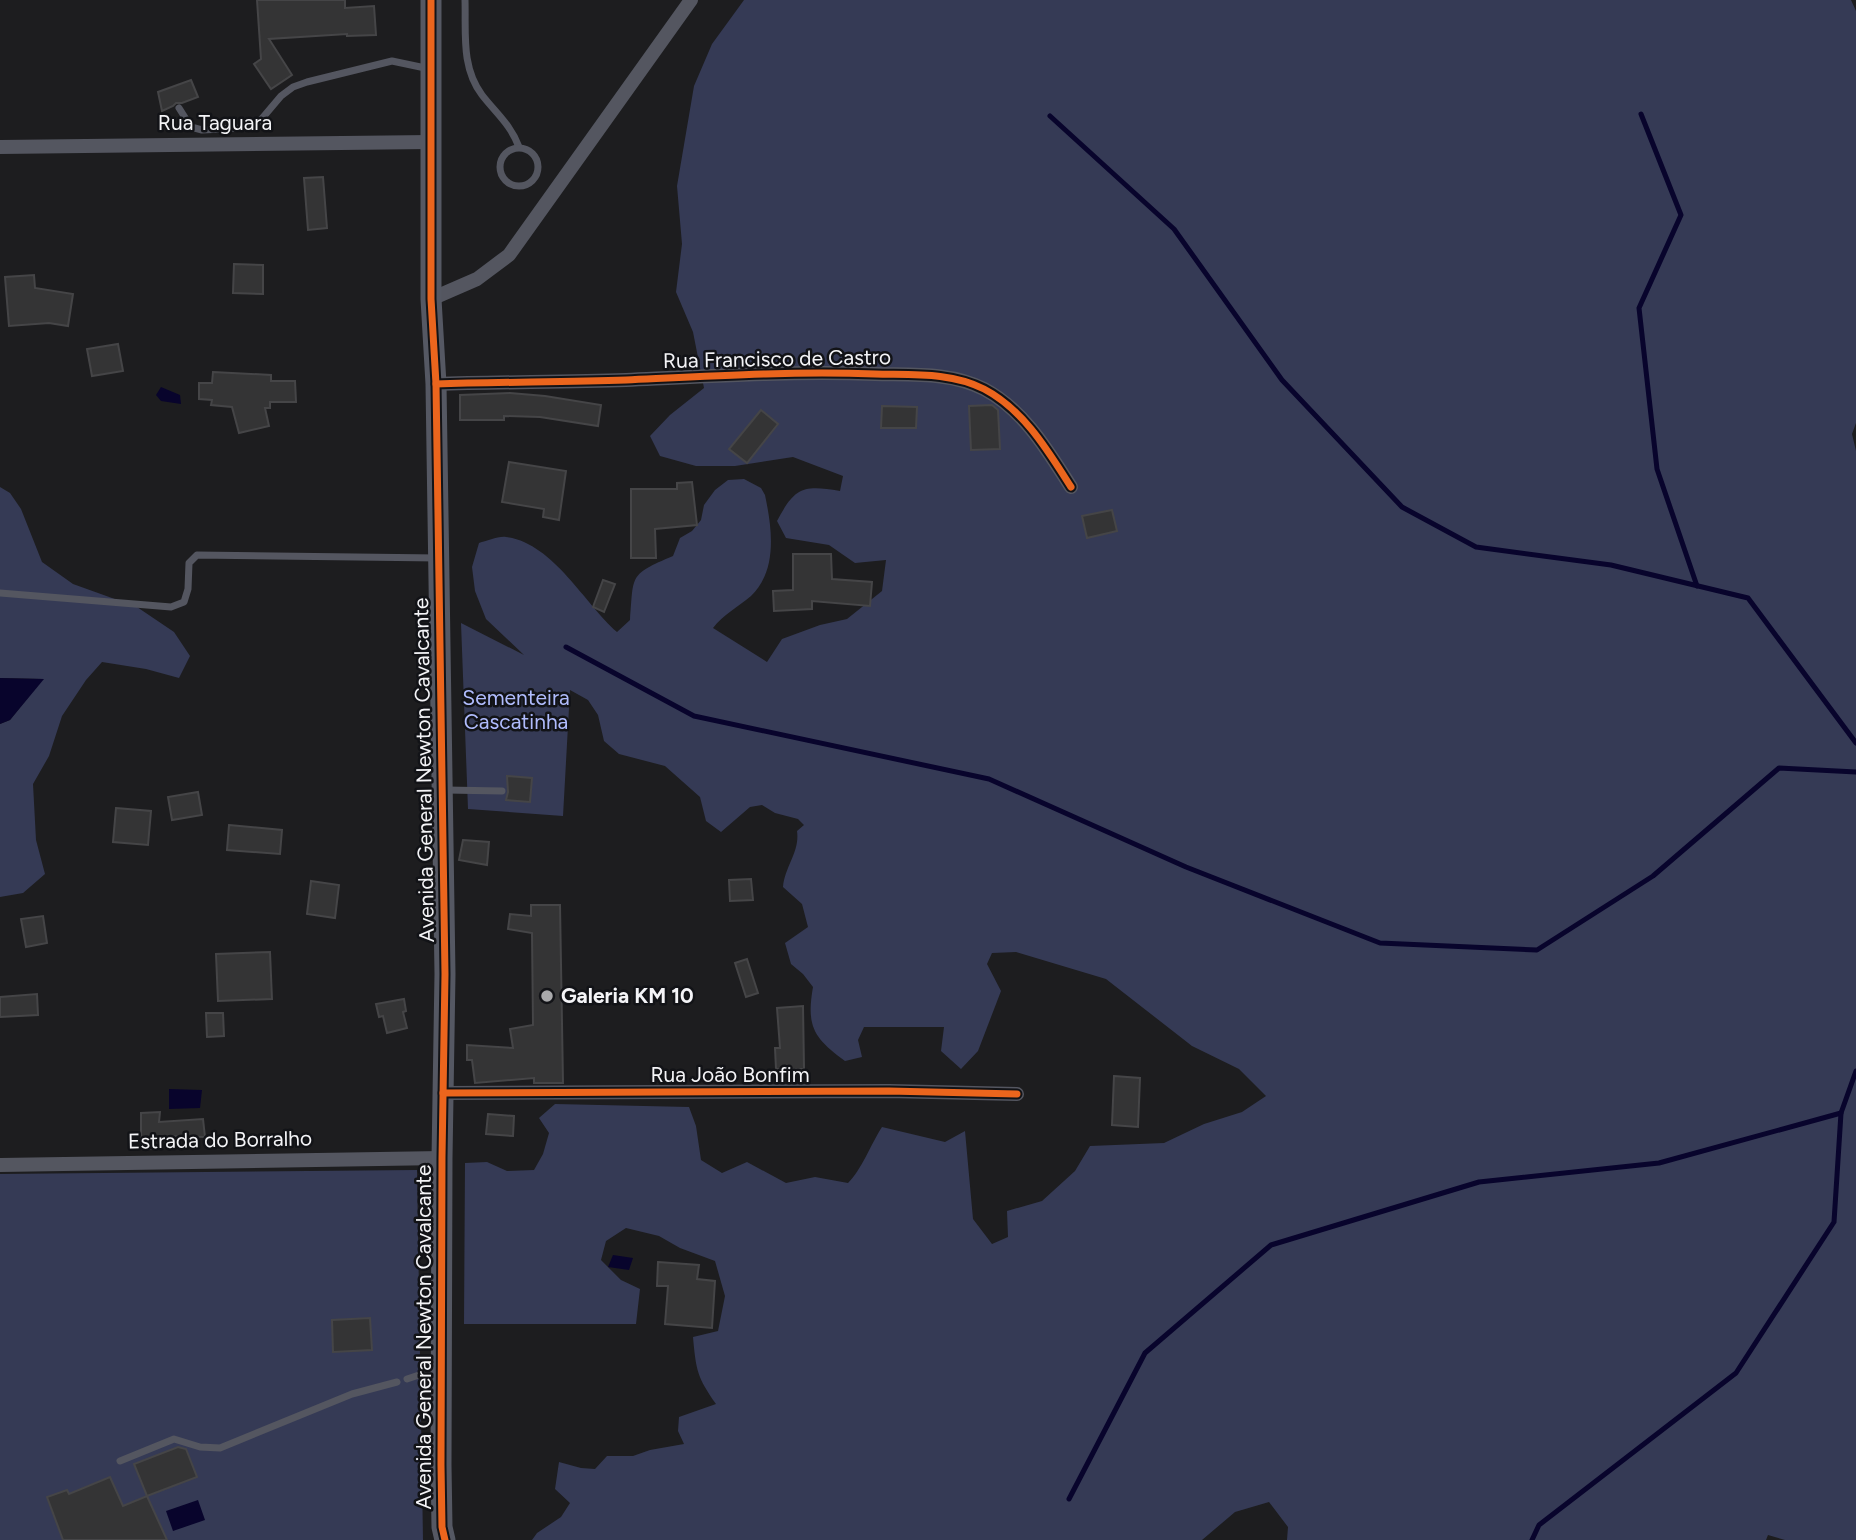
<svg xmlns="http://www.w3.org/2000/svg" width="1856" height="1540" font-family="Figtree,sans-serif">
<style>
.green{fill:#353a55}
.water{fill:#08042c}
.lines{fill:none;stroke-linecap:round;stroke-linejoin:round}
.stream{stroke:#08042c;stroke-width:5}
.building{fill:#343435;stroke:#454547;stroke-width:2}
.lane{stroke:#545660;stroke-width:7}
.street{stroke:#545660;stroke-width:14}
.primary{stroke:#555863;stroke-width:21}
.cycleway-casing{stroke:#121317;stroke-width:11}
.cycleway{stroke:#eb651d;stroke-width:7}
.poi-dot{fill:#a9a9ab;stroke:#121317;stroke-width:2.5}
.labels{text-anchor:middle;stroke-width:5;stroke-linejoin:round;paint-order:stroke}
.street-label{font-size:21px;fill:#f4f4f7;stroke:#121317}
.park-label{font-size:21px;fill:#b0bcfd;stroke:#121317}
.poi-label{font-size:21px;font-weight:bold;fill:#f4f4f7;stroke:#121317;text-anchor:start}
</style>
<rect width="100%" height="100%" fill="#1d1d1f"/>
<g class="green">
<path d="M744,0H1851L1856,11V423L1852,434L1856,451V1540H1785L1768,1535L1766,1540H1287L1288,1527L1269,1502L1235,1512L1202,1540H532L537,1533L561,1517L570,1503L555,1489L559,1462L581,1468L595,1469L607,1456H633L650,1450L684,1444L678,1431L679,1417L716,1404C697,1377 696,1370 693,1337L718,1331L725,1296L715,1261L680,1248L659,1236L626,1228L606,1241L601,1260L621,1280L640,1289L636,1324H464L465,1163L487,1162L507,1171L534,1170L543,1154L549,1133L539,1118L555,1104L689,1107L696,1126L701,1160L722,1173L747,1162L786,1183L815,1177L848,1183C861,1171 871,1144 882,1127L945,1142L965,1131L973,1219L992,1244L1008,1237L1007,1211L1042,1201L1075,1171L1090,1146L1164,1143L1204,1124L1242,1112L1266,1096L1239,1069L1192,1046L1106,979L1016,952L992,953L987,964L1001,991L978,1051L961,1069L941,1051L944,1027H864L858,1040L862,1057L845,1061C814,1038 806,1027 813,987L803,974L791,964L785,943L808,927L802,904L783,887C785,866 800,852 797,831L804,825L798,819L775,813L762,805L750,807L721,832L706,821L700,797L665,766L619,754L604,741L598,715L588,700L570,690L563,816L468,809L461,623L524,655L486,619L475,591L472,567L479,543C487,541 498,536 506,537C553,543 584,603 617,632L630,620C634,575 628,575 673,556L680,538L692,531L701,520L704,505L715,490L728,480L744,479L761,488L765,495C772,528 778,570 751,596C738,607 723,615 713,628L767,662L782,639L820,625L847,619L882,591L886,560L855,563L829,545L786,538L777,521C795,487 803,485 840,491L843,476L793,457L735,466H696L660,456L650,436L670,415L704,388L693,332L676,292L682,244L677,186L694,86L712,44Z"/>
<path d="M0,487L10,493L21,509L42,562L73,584L137,607L174,632L190,656L179,678L146,669L102,662L86,680L62,716L49,756L33,784L36,840L45,874L23,893L0,897V724L10,720L43,679L0,678Z"/>
<path d="M417,1170L423,1540H0V1174Z"/>
</g>
<g class="water">
<path d="M161,387L180,395L181,404L161,401L156,395Z"/>
<path d="M0,678L44,679L10,720L0,724Z"/>
<path d="M169,1089L202,1090L200,1108L169,1109Z"/>
<path d="M613,1255L633,1258L629,1270L608,1267Z"/>
<path d="M198,1500L205,1520L173,1531L166,1511Z"/>
</g>
<g class="lines">
<g class="stream">
<path d="M1641,114L1681,215L1639,308L1657,469L1697,586"/>
<path d="M1050,116L1174,229L1282,380L1402,507L1476,547L1611,565L1748,598L1856,743"/>
<path d="M566,647L694,716L989,779L1186,867L1380,943L1537,950L1653,876L1779,768L1856,772"/>
<path d="M1069,1499L1145,1353L1271,1245L1479,1182L1659,1163L1841,1113"/>
<path d="M1532,1540L1539,1525L1736,1373L1834,1222L1841,1113L1856,1071"/>
</g>
</g>
<g class="building">
<path d="M257,0H345V8L374,6L376,35L347,36V34L269,39L292,75L271,89L254,64L261,59Z"/>
<path d="M191,80L198,97L182,103H176L173,106L162,111L158,92Z"/>
<path d="M323,177L327,228L308,230L304,178Z"/>
<path d="M234,264L263,265V294L233,293Z"/>
<path d="M34,275L35,288L73,294L68,326L49,323L9,326L5,277Z"/>
<path d="M118,344L123,371L92,376L87,349Z"/>
<path d="M213,372L271,375V381H295L296,402H270V408H265L269,426L239,433L232,407L211,405L212,400L199,399V383H212Z"/>
<path d="M510,393L545,396L601,405L598,426L540,417L504,416V420H460V395Z"/>
<path d="M992,405L998,410L1000,449L971,450L969,406Z"/>
<path d="M882,406L917,407L916,428H881Z"/>
<path d="M761,410L778,424L747,463L729,449Z"/>
<path d="M509,462L566,471L559,520L543,517L544,509L502,502Z"/>
<path d="M692,482L697,525L655,529L656,558H631V489H677V483Z"/>
<path d="M1112,510L1117,531L1087,538L1082,516Z"/>
<path d="M793,554H831L832,579L872,582L870,606L812,601V609L774,611L773,591L793,590Z"/>
<path d="M603,580L615,584L604,612L593,607Z"/>
<path d="M507,776L532,778L530,802L506,800L508,792Z"/>
<path d="M198,792L202,815L172,820L168,797Z"/>
<path d="M116,808L151,811L148,845L113,842Z"/>
<path d="M229,825L282,830L280,854L227,850Z"/>
<path d="M463,840L489,842L487,865L459,860Z"/>
<path d="M751,879L753,900L730,901L729,880Z"/>
<path d="M311,881L339,885L335,918L307,914Z"/>
<path d="M531,905H560L563,1083H534V1078L475,1083L472,1060H467V1045L513,1048L510,1029L533,1025L532,933L508,929L510,914L531,916Z"/>
<path d="M43,916L47,943L26,947L21,919Z"/>
<path d="M270,952L272,999L218,1001L216,954Z"/>
<path d="M747,959L758,993L746,997L735,963Z"/>
<path d="M37,994L38,1015L0,1017V997Z"/>
<path d="M404,999L406,1011L403,1012L407,1028L387,1033L383,1016L379,1017L376,1004Z"/>
<path d="M803,1006L804,1069H776L775,1048H780L777,1008Z"/>
<path d="M206,1013H223L224,1036L207,1037Z"/>
<path d="M1114,1076L1140,1078L1138,1127L1112,1125Z"/>
<path d="M160,1112L159,1122L203,1119L205,1137L167,1136L163,1148L141,1149V1113Z"/>
<path d="M488,1114L514,1116L513,1136L486,1134Z"/>
<path d="M658,1262L699,1265L697,1279L715,1281L712,1328L665,1324L668,1286H657Z"/>
<path d="M370,1318L372,1350L333,1352L332,1320Z"/>
<path d="M178,1447L186,1449L197,1477L147,1496L134,1464Z"/>
<path d="M110,1477L123,1506L147,1496L167,1540H63L47,1497L67,1490L69,1494Z"/>
</g>
<g class="lines">
<g class="lane">
<path d="M465,0C466,33 461,67 482,95C496,113 511,125 519,147"/>
<path d="M179,108L191,127L202,130L243,128L259,122L281,96L293,87L307,82L392,61L430,69"/>
<circle cx="519" cy="167" r="19"/>
<path d="M0,593L171,607L184,602L188,589L189,563L197,555L438,558"/>
<path d="M446,790L502,791"/>
<path d="M407,1379L437,1369"/>
<path d="M120,1461L174,1439L200,1447L220,1448L352,1394L397,1382"/>
</g>
<g class="street">
<path d="M0,147L430,142"/>
<path d="M431,299L477,279L509,255L691,0"/>
<path d="M436,384C499,382 563,382 626,380C710,376 792,371 875,374C912,375 951,372 984,389C1024,410 1048,451 1071,487"/>
<path d="M443,1093L889,1091L1017,1094"/>
<path d="M0,1165L442,1158"/>
</g>
<path class="primary" d="M431,0V299L436,384L445,974L442,1158L441,1465L442,1527L445,1540"/>
<g class="cycleway-casing">
<g id="cycleway">
<path d="M431,0V299L436,384L445,974L442,1158L441,1465L442,1527L445,1540"/>
<path d="M436,384C499,382 563,382 626,380C710,376 792,371 875,374C912,375 951,372 984,389C1024,410 1048,451 1071,487"/>
<path d="M443,1093L889,1091L1017,1094"/>
</g>
</g>
<use href="#cycleway" class="cycleway"/>
</g>
<circle class="poi-dot" cx="547" cy="996" r="7"/>
<g class="labels">
<g class="street-label">
<text x="215" y="130">Rua Taguara</text>
<text transform="translate(777 359) rotate(-1)" y="7">Rua Francisco de Castro</text>
<text transform="translate(424 770) rotate(-91)" y="7">Avenida General Newton Cavalcante</text>
<text x="730" y="1082">Rua João Bonfim</text>
<text transform="translate(220 1140) rotate(-1)" y="7">Estrada do Borralho</text>
<text transform="translate(424 1337) rotate(-90)" y="7">Avenida General Newton Cavalcante</text>
</g>
<g class="park-label">
<text x="516" y="705">Sementeira<tspan x="516" dy="24">Cascatinha</tspan></text>
</g>
<g class="poi-label">
<text x="561" y="1003">Galeria KM 10</text>
</g>
</g>
</svg>
